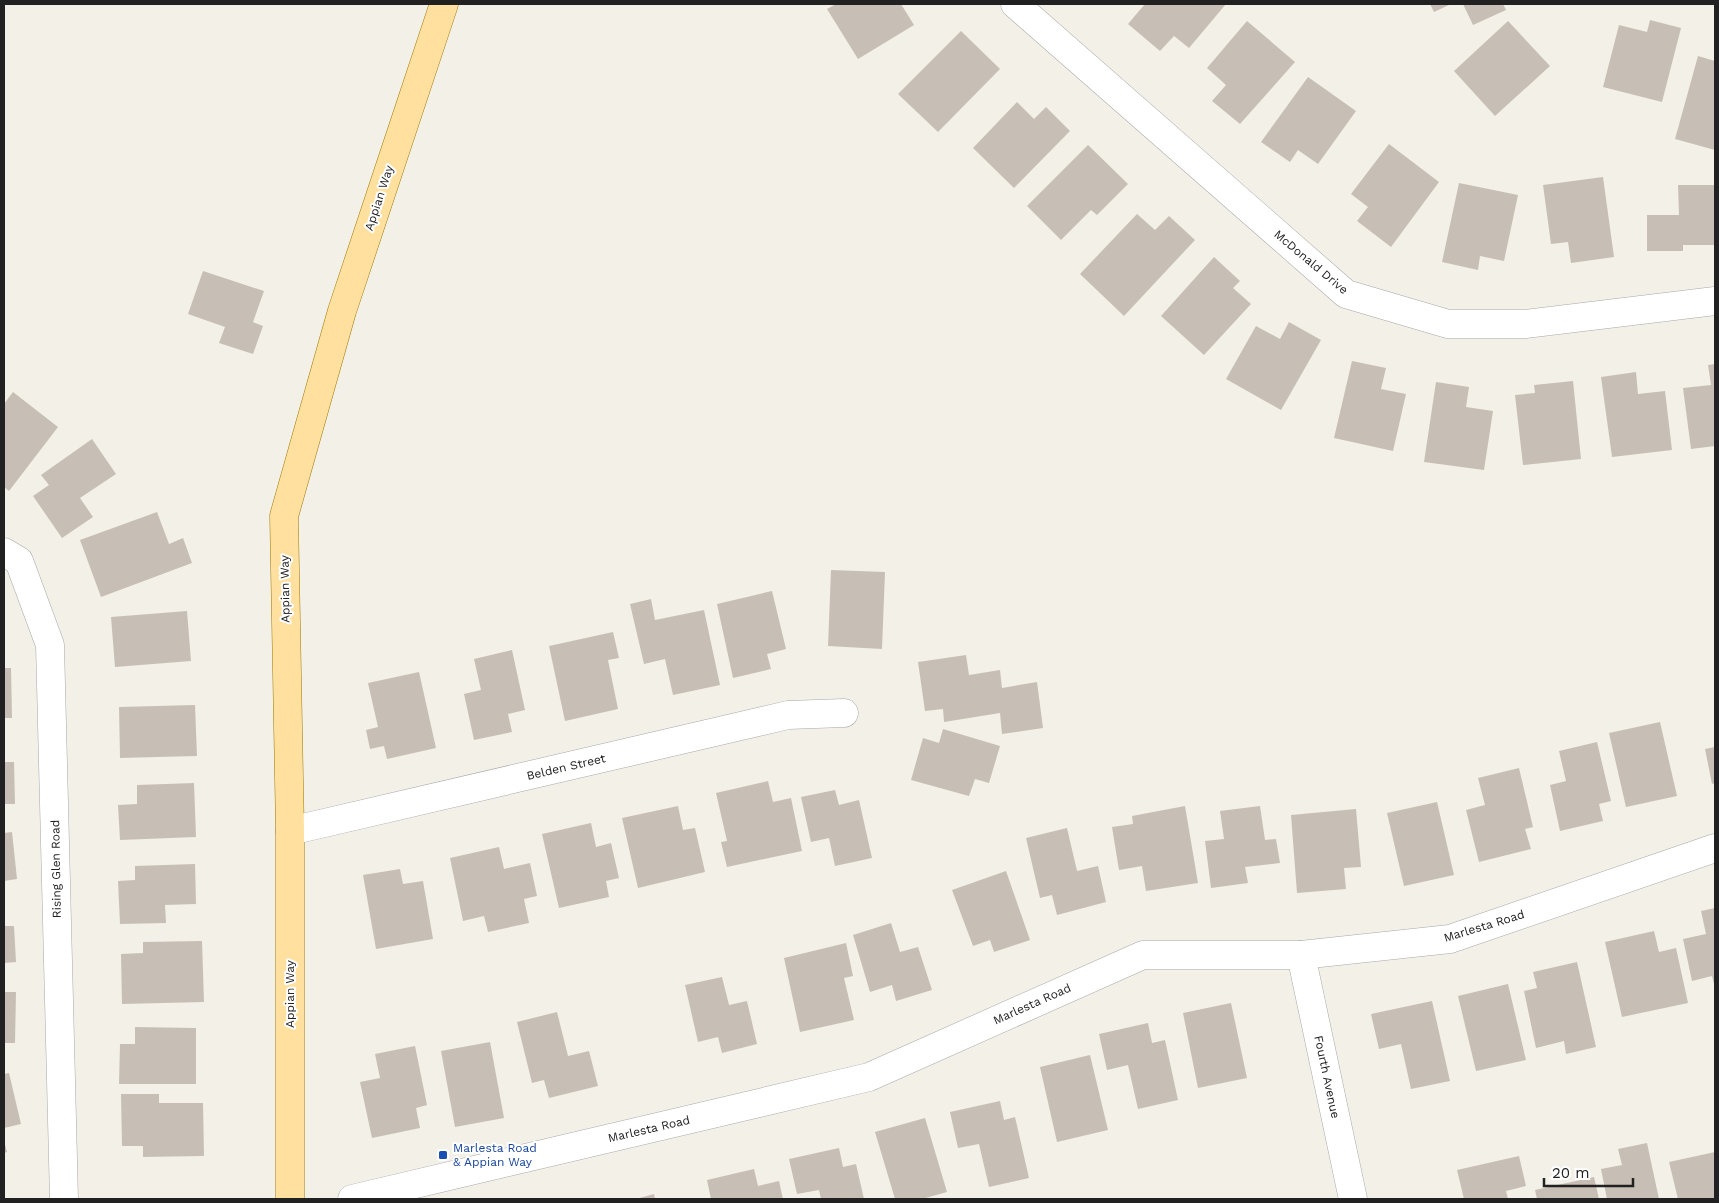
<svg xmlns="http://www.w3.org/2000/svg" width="1719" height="1203" font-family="'Work Sans',sans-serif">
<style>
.building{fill:#c7bfb6}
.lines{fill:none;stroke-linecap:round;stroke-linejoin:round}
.minor-casing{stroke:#a8a8a8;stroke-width:29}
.major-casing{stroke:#9e7a00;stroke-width:29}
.minor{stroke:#fff;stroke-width:28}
.major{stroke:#ffe09f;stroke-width:28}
.transit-dot{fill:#1a4fb4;stroke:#fff;stroke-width:2}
.labels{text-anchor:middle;stroke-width:4;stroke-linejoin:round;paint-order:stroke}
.street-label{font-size:12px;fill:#212121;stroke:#fff}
.transit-label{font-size:12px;fill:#164399;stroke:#fff;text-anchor:start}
</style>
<rect width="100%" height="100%" fill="#f2f0e7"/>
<g class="building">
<path d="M836,4H901L914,25L858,59L827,9Z"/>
<path d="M1145,4H1226L1189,48L1174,36L1160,51L1128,24Z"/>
<path d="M1430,4H1451L1434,12Z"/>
<path d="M1463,4H1503L1506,10L1473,25Z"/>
<path d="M1650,20L1681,28L1662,102L1603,87L1619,25L1647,32Z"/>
<path d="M1247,21L1295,62L1240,124L1212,101L1226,85L1207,68Z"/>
<path d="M1508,21L1550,66L1495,116L1454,71Z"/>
<path d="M961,31L1000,69L938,132L898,94Z"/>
<path d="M1698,56L1715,61V150L1675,139Z"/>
<path d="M1308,77L1356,111L1318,164L1298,150L1290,162L1261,142Z"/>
<path d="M1017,102L1034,119L1046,107L1070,131L1014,188L973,148Z"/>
<path d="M1389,144L1439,182L1391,247L1357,221L1368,207L1351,194Z"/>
<path d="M1088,145L1128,184L1097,215L1091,210L1061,240L1027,206Z"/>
<path d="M1603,177L1614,257L1571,263L1568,242L1551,244L1543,185Z"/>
<path d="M1459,183L1518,195L1504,261L1480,256L1478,270L1442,262Z"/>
<path d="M1678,185H1715V245H1683V251H1647V215H1679Z"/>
<path d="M1137,214L1155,230L1169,216L1195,240L1124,316L1080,274Z"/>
<path d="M1214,257L1240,281L1233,288L1251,304L1204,355L1161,316Z"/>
<path d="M203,271L264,291L253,322L263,326L253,354L219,343L225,327L188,314Z"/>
<path d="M1289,322L1321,340L1281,410L1226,379L1256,326L1280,339Z"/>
<path d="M1352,361L1386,368L1381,389L1406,394L1393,451L1334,438Z"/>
<path d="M1715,364V446L1691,449L1683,388L1711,385L1708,365Z"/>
<path d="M1636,372L1638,394L1665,391L1672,450L1612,457L1601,377Z"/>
<path d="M1573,381L1581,459L1523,465L1515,395L1535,393L1534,385Z"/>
<path d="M1436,382L1469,387L1466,407L1493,411L1484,470L1424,462Z"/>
<path d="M13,392L58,427L9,491L4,487V404Z"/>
<path d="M92,439L116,474L80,498L93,517L62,538L33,496L49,485L41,475Z"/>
<path d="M157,512L169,544L183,538L192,563L101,597L80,540Z"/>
<path d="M831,570L885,572L882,649L828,646Z"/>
<path d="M772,591L786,649L767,654L771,669L733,678L717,604Z"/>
<path d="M651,599L655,620L704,610L720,685L673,695L665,659L644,664L630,604Z"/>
<path d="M187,611L191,661L115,667L111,617Z"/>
<path d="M613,632L619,658L608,660L618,709L565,721L549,646Z"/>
<path d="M512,650L525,710L508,714L512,732L474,740L464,694L481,690L474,659Z"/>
<path d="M966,655L969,675L1000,670L1002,688L1037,682L1043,728L1002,734L1000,713L944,722L943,709L925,711L918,662Z"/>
<path d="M4,668H11L12,718H4Z"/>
<path d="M419,672L436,748L387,759L384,746L370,749L366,730L378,727L368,683Z"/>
<path d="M195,705L197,756L120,758L119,707Z"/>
<path d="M1660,722L1677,796L1626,807L1609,733Z"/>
<path d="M943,729L1000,746L989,783L975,779L969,796L911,780L923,738L939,743Z"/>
<path d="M1597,742L1611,801L1599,804L1603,821L1560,831L1550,785L1566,781L1559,751Z"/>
<path d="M1715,747V783L1712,784L1705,749Z"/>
<path d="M4,762H14L15,804H4Z"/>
<path d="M1519,768L1533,827L1525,829L1531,849L1479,862L1466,810L1485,805L1478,778Z"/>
<path d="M768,781L773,802L791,798L802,851L727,867L721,842L727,841L716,793Z"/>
<path d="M194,783L196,837L120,840L118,805L137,804V785Z"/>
<path d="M835,790L839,805L859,800L872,858L835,866L829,838L811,842L801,797Z"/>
<path d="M1437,802L1454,875L1404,886L1387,813Z"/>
<path d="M678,806L683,830L695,828L705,872L638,888L622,818Z"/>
<path d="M1185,806L1198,883L1146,891L1142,866L1119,870L1112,827L1133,824L1132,816Z"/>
<path d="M1260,806L1265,840L1276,839L1280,863L1245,867L1248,883L1211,888L1205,841L1224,839L1220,811Z"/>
<path d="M1356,809L1361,867L1344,868L1346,889L1297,893L1291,815Z"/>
<path d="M591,823L596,847L611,843L619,878L606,881L609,897L559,908L542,834Z"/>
<path d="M1067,828L1077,871L1098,866L1106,902L1057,915L1052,895L1040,898L1026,838Z"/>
<path d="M12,832L17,879L4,881V833Z"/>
<path d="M499,847L504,869L530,863L537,896L524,899L529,923L488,932L484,916L463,921L450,858Z"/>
<path d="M195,864L196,904L165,905L166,923L120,924L118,881L135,880V866Z"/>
<path d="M400,869L403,884L423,881L433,939L376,949L363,875Z"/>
<path d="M1006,871L1030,940L994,952L990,940L973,946L952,890Z"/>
<path d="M1715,908V988L1712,976L1692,981L1683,939L1706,934L1701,911Z"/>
<path d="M891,923L900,952L918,947L932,990L896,1001L892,985L870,992L853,935Z"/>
<path d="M4,926H14L16,962L4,963Z"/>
<path d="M1654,931L1659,952L1676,948L1688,1003L1622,1017L1605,942Z"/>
<path d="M202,941L204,1002L122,1004L121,954L143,953V942Z"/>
<path d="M846,943L853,976L844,978L854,1020L800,1032L784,958Z"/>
<path d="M1577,962L1596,1047L1566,1054L1564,1041L1536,1048L1524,991L1537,988L1533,972Z"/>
<path d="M722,977L729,1005L747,1001L757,1044L722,1053L718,1037L698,1042L685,985Z"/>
<path d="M1508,984L1526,1060L1476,1071L1458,996Z"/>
<path d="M4,992H16L15,1043H4Z"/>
<path d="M1432,1001L1450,1081L1411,1089L1401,1044L1379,1049L1371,1014Z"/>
<path d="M1231,1003L1247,1078L1198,1088L1183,1013Z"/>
<path d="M557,1012L568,1056L589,1051L598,1086L549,1098L544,1080L532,1083L517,1022Z"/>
<path d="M1148,1023L1152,1043L1165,1040L1178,1100L1138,1109L1128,1065L1107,1070L1099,1034Z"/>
<path d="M135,1027L196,1028V1084H119L120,1044H135Z"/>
<path d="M490,1042L504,1118L455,1127L441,1051Z"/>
<path d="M415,1046L427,1105L416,1108L420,1128L372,1138L360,1082L380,1078L375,1054Z"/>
<path d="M1090,1055L1108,1130L1057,1142L1040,1067Z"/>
<path d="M9,1073L21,1124L4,1128V1074Z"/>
<path d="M121,1094H159V1103H203L204,1156L143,1157V1146H122Z"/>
<path d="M1000,1101L1004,1120L1015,1117L1029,1178L989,1187L979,1144L958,1148L950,1112Z"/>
<path d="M925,1118L947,1192L922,1199H895L875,1132Z"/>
<path d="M4,1141L7,1152L4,1153Z"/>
<path d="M1647,1143L1659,1199H1607L1601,1169L1622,1165L1618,1149Z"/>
<path d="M839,1148L843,1167L856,1164L864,1199H821L819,1190L797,1194L789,1159Z"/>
<path d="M1715,1152V1199H1678L1669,1162Z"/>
<path d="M1519,1156L1526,1186L1506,1191L1508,1199H1464L1457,1170Z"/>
<path d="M754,1169L758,1186L779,1181L783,1199H711L707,1180Z"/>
<path d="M1594,1177L1599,1199H1537L1535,1190Z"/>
<path d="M654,1194L655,1199H636Z"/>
</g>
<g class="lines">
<g class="minor-casing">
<g id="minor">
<path d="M1015,4L1346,294L1448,324H1525L1715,301"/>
<path d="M4,552L19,561L50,645L64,1199"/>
<path d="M290,831L788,715L844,713"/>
<path d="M1301,955L1353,1199"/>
<path d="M352,1199L869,1077L1143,955H1301L1450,939L1715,848"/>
</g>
</g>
<g class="major-casing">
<path id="major" d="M290,1199V831L284,516L342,311L444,4"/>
</g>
<use href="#minor" class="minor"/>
<use href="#major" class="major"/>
</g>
<rect class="transit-dot" x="438" y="1150" width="10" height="10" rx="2.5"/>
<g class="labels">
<g class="street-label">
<text transform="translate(379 198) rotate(-72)" y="4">Appian Way</text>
<text transform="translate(1311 262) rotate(40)" y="4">McDonald Drive</text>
<text transform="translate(285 589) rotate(-91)" y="4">Appian Way</text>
<text transform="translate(566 767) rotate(-13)" y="4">Belden Street</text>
<text transform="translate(56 869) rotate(-91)" y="4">Rising Glen Road</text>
<text transform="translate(1484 926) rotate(-17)" y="4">Marlesta Road</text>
<text transform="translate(290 994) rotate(-90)" y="4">Appian Way</text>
<text transform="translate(1032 1004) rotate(-24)" y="4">Marlesta Road</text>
<text transform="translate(1327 1077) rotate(78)" y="4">Fourth Avenue</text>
<text transform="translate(649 1129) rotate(-13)" y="4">Marlesta Road</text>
</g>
<g class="transit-label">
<text x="453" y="1152">Marlesta Road<tspan x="453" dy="14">&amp; Appian Way</tspan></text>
</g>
</g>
<rect width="1719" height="1203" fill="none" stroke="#212121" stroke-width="10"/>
<path d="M1544 1178v8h89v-8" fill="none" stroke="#212121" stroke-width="2.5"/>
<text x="1552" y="1178" font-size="15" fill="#212121" stroke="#ffffff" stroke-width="4" paint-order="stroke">20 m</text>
</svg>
